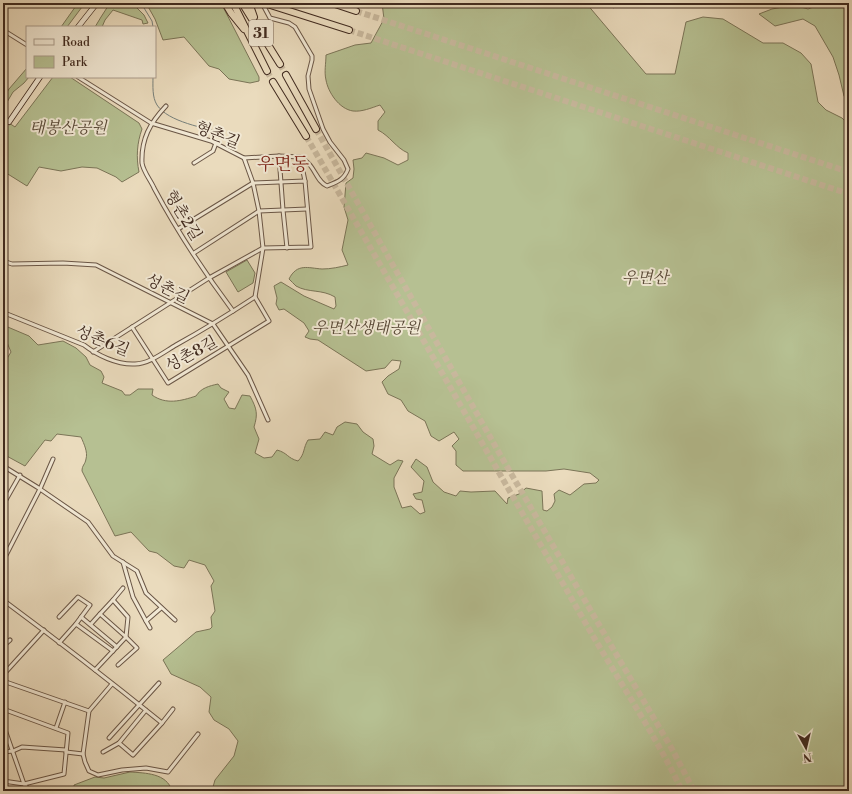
<svg xmlns="http://www.w3.org/2000/svg" width="852" height="794" font-family="'Libre Bodoni','Noto Serif KR',serif">
<style>
.green{fill:#b6c092;stroke:#7b7558}
.lines{fill:none;stroke-linecap:round;stroke-linejoin:round}
.stream{stroke:#77807b;stroke-width:1}
.secondary-tunnel{stroke:#c8b89d;stroke-width:4.5;stroke-dasharray:4.5 2;stroke-linecap:butt}
.highway-tunnel{stroke:#c8b89d;stroke-width:6;stroke-dasharray:6 3;stroke-linecap:butt}
.street-casing{stroke:#6a5646;stroke-width:5}
.secondary-casing{stroke:#402a1f;stroke-width:6}
.highway-casing{stroke:#402a1f;stroke-width:8}
.street{stroke:#f1e8d4;stroke-width:3}
.secondary{stroke:#f1e8d4;stroke-width:4.5}
.highway{stroke:#eadbbd;stroke-width:6}
.labels{text-anchor:middle;stroke-width:4;stroke-linejoin:round;paint-order:stroke}
.shield{fill:#f1e8d4;stroke:#756355;stroke-width:1}
.shield-label{font-size:15px;font-weight:bold;fill:#402a1f}
.park-label{font-size:16px;font-style:italic;fill:#584836;stroke:#f1e8d4}
.street-label{font-size:16px;fill:#402a1f;stroke:#f1e8d4}
.quarter-label{font-size:18px;fill:#7a1f14;stroke:#f1e8d4}
</style>
<rect width="100%" height="100%" fill="#eadbbd"/>
<filter id="stains"><feTurbulence type="fractalNoise" baseFrequency=".005" numOctaves="4"/><feColorMatrix values="0 0 0 0 .2 0 0 0 0 .09 0 0 0 0 .02 0 0 0 .5 -.17"/></filter>
<radialGradient id="worn" r=".72"><stop offset=".6" stop-color="#630" stop-opacity="0"/><stop offset="1" stop-color="#630" stop-opacity=".3"/></radialGradient>
<g class="green">
<path d="M78,3H85L67,27H61Z"/>
<path d="M110,3L133,4L144,15L148,23L143,24L142,20L113,10L105,20L102,27H95L101,17Z"/>
<path d="M146,3H221L259,77V81L250,83L229,79L219,69L209,66L184,37L163,40L155,19Z"/>
<path d="M382,3H586L646,74H675L686,22L703,17L723,19L763,43H783L801,53L811,64L818,102L826,110L842,118L849,125V791H218L213,787L215,780L234,756L238,741L229,729L214,720L209,712L211,697L200,687L171,674L163,660L196,632L210,629L212,627L211,617L215,611L211,586L214,581L205,565L189,560L184,568L174,566L157,553L149,551L131,532L115,536L82,471C82,465 85,465 86,459C88,452 84,444 81,437L57,434L51,441L45,440L25,466L3,454V365L11,352L3,333V325L29,336L38,345L63,341L76,348L86,357L90,365L101,371L104,377L102,383L122,391L125,395H130L138,389H153L152,395C166,405 181,401 196,396C201,388 209,386 218,384L221,388L229,392L224,399L229,408L235,409L242,395L250,396C257,409 258,414 254,427L259,439L255,453L264,458L272,457L277,450C288,453 287,458 298,461C305,454 303,448 308,440L320,439L325,432L333,435L337,427L345,422L357,424L363,432L373,439L374,446L372,454L390,465L398,460L403,461L394,478V487L402,508L411,506L420,514L425,512L422,500L416,499L413,494L422,492L424,481L411,467L416,459L427,467L433,482L444,492L456,496L460,491L471,492L495,491L507,504L508,498L519,494L526,488L542,491L543,510L547,511L552,507L555,501L554,494L559,490L570,495L584,484L596,483L599,480L590,473L564,469L546,471H463L456,465V451L452,446L459,439L454,432L439,441L431,436L425,421L408,411L401,400L388,394L382,382L388,376L399,369L401,361L392,360L385,368L366,371L318,340L310,339L305,337L309,331L304,323L284,309L279,310L276,304L277,298L274,286L281,282L304,296L334,309L336,306L335,297C322,289 308,293 296,286C294,284 291,281 289,279C297,263 308,268 322,269C331,269 340,267 348,265L342,250L348,220L344,207L346,183L353,178L354,169L353,160L362,158L366,153L384,158L398,165L408,160V153C396,148 390,136 378,130V121L385,112L380,105C371,108 362,112 353,111C339,109 328,92 326,80C324,72 326,63 326,55L355,45L371,43L384,19Z"/>
<path d="M824,3H849V103L844,96L839,75L833,57L815,26L803,19L775,26L759,14L772,9L783,7H801L808,9Z"/>
<path d="M27,68V77H29L24,83L13,92L3,109V98L9,89Z"/>
<path d="M53,77H70L139,123L142,129C137,143 136,157 139,172L122,182L116,177L97,168L82,167L61,171L39,167L27,186L3,171V119L15,127Z"/>
<path d="M247,260L255,273L253,283L238,292L226,272Z"/>
<path d="M130,772C145,773 167,773 172,791H74V785L95,777L104,778Z"/>
</g>
<g class="lines">
<g class="stream">
<path d="M141,3L152,21L153,27"/>
<path d="M608,3L613,8"/>
<path d="M155,37V47"/>
<path d="M153,77C153,86 152,97 157,105C168,122 205,128 223,133"/>
</g>
<path class="secondary-tunnel" d="M3,130L9,122"/>
<g class="highway-tunnel">
<path d="M356,11L849,172"/>
<path d="M349,30L849,194"/>
<path d="M280,64L286,75"/>
<path d="M267,71L273,82"/>
<path d="M316,129L502,458L612,647L672,749L694,791"/>
<path d="M306,136C393,286 478,437 565,587C578,610 591,633 605,656C631,700 660,744 682,791"/>
</g>
<g class="street-casing">
<g id="street">
<path d="M262,3L270,18L289,23L295,27L312,56V60L308,76L309,89L323,129L330,142L344,160L348,169C344,180 337,182 327,186C316,182 315,164 300,157"/>
<path d="M3,30L27,45"/>
<path d="M166,106C150,123 141,139 142,163C143,171 151,181 154,188C177,231 204,272 233,311"/>
<path d="M279,156L283,210L287,248"/>
<path d="M244,158L279,156L300,157L305,181"/>
<path d="M194,163L213,151L216,143"/>
<path d="M194,253L259,211L307,209"/>
<path d="M3,261L12,264L63,263L96,265L213,324L248,375L268,420"/>
<path d="M3,314H7L84,345C97,355 117,365 135,364C149,364 164,352 176,345C203,330 229,314 255,297L263,248L259,211L253,183L244,158L211,141L151,123L78,77"/>
<path d="M132,327L168,383L269,321L255,297"/>
<path d="M93,352L209,278L263,248L311,247L305,181L253,183L178,229"/>
<path d="M3,466L37,487L88,522L113,556L137,571L146,593L175,620"/>
<path d="M3,505L20,475"/>
<path d="M3,561L40,489L53,459"/>
<path d="M123,562L133,597L146,621"/>
<path d="M3,600C57,640 110,681 162,723L133,755L119,743L146,710"/>
<path d="M113,600L128,617L126,637L100,614Z"/>
<path d="M113,600L123,588"/>
<path d="M59,617L78,597L90,605L76,624"/>
<path d="M81,617L117,647"/>
<path d="M91,624L100,614"/>
<path d="M150,628L146,621L161,608"/>
<path d="M59,643L76,624L113,651"/>
<path d="M3,646L10,640"/>
<path d="M95,670L126,637L137,648L118,665"/>
<path d="M3,675L44,630"/>
<path d="M3,681L89,711"/>
<path d="M112,684L89,711L83,754L85,762L89,771L98,775L122,770L146,768L168,772L198,734"/>
<path d="M3,709L68,733L64,774L24,784L3,781"/>
<path d="M162,723L173,709"/>
<path d="M3,724L24,784L30,791"/>
<path d="M56,728L65,702"/>
<path d="M109,738L159,683"/>
<path d="M3,752L13,751L22,747L66,750"/>
<path d="M66,752L83,754"/>
<path d="M103,752L119,743"/>
</g>
</g>
<g class="secondary-casing">
<g id="secondary">
<path d="M78,27L97,3"/>
<path d="M9,122L40,77"/>
</g>
</g>
<g class="highway-casing">
<g id="highway">
<path d="M225,3L231,13L244,29"/>
<path d="M233,3L267,71"/>
<path d="M242,3L280,64"/>
<path d="M249,3L254,17"/>
<path d="M264,3L349,30"/>
<path d="M332,3L356,11"/>
<path d="M286,75L316,129"/>
<path d="M273,82L306,136"/>
</g>
</g>
<use href="#street" class="street"/>
<use href="#secondary" class="secondary"/>
<use href="#highway" class="highway"/>
</g>
<g class="labels">
<rect class="shield" x="249" y="20" width="24" height="26" rx="3"/>
<g class="shield-label">
<text x="261" y="38">31</text>
</g>
<g class="park-label">
<text x="68" y="133">태봉산공원</text>
<text x="645" y="283">우면산</text>
<text x="366" y="333">우면산생태공원</text>
</g>
<g class="street-label">
<text transform="translate(218 134) rotate(22)" y="6">형촌길</text>
<text transform="translate(184 215) rotate(59)" y="6">형촌2길</text>
<text transform="translate(168 288) rotate(27)" y="6">성촌길</text>
<text transform="translate(103 340) rotate(22)" y="6">성촌6길</text>
<text transform="translate(191 353) rotate(-29)" y="6">성촌8길</text>
</g>
<g class="quarter-label">
<text x="283" y="170">우면동</text>
</g>
</g>
<rect width="852" height="794" fill="none" stroke="#eadbbd" stroke-width="16"/>
<rect x="4" y="4" width="844" height="786" fill="none" stroke="#402a1f" stroke-width="2"/>
<rect x="8" y="8" width="836" height="778" fill="none" stroke="#402a1f"/>
<rect x="26" y="26" width="130" height="52" fill="#f1e8d4" stroke="#aa9c8c"/>
<rect x="34" y="39" width="20" height="6" fill="#f1e8d4" stroke="#aa9c8c"/>
<text x="62" y="46" font-size="12" fill="#402a1f">Road</text>
<rect x="34" y="56" width="20" height="12" fill="#b6c092" stroke="#aa9c8c"/>
<text x="62" y="66" font-size="12" fill="#402a1f">Park</text>
<g transform="translate(806 748) rotate(172)" stroke="#f1e8d4" stroke-width="3" paint-order="stroke">
<path d="M0-3L7 15L0 10L-7 15Z" fill="#402a1f"/>
<text y="-6" font-size="11" font-weight="bold" text-anchor="middle" fill="#402a1f">N</text>
</g>
<rect width="100%" height="100%" filter="url(#stains)"/>
<rect width="100%" height="100%" fill="url(#worn)"/>
</svg>
